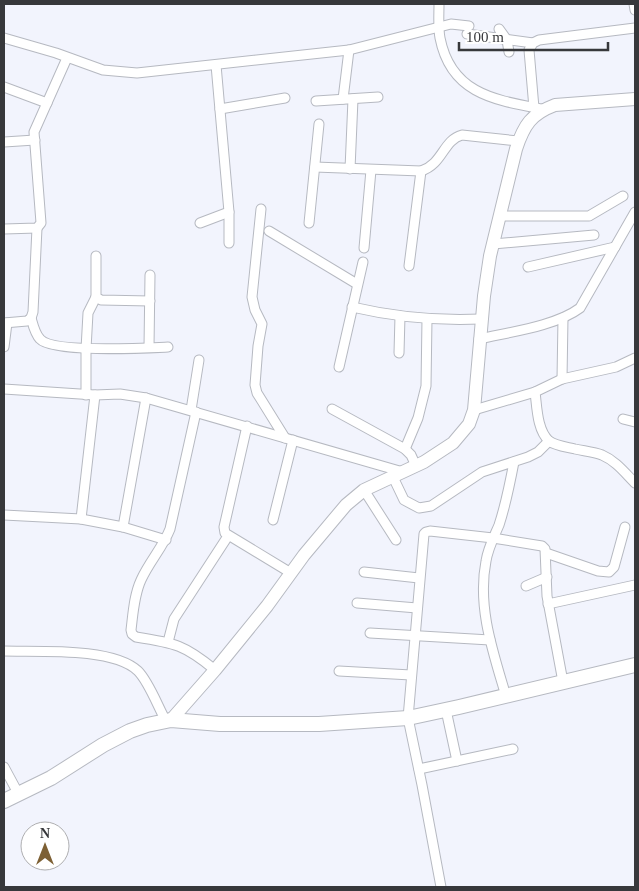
<svg xmlns="http://www.w3.org/2000/svg" width="639" height="891" font-family="Georgia,serif">
<style>
.lines{fill:none;stroke-linecap:round;stroke-linejoin:round}
.minor-casing{stroke:#b6b9c1;stroke-width:11}
.secondary-casing{stroke:#b6b9c1;stroke-width:14}
.primary-casing{stroke:#b6b9c1;stroke-width:16}
.minor{stroke:#fff;stroke-width:9}
.secondary{stroke:#fff;stroke-width:12}
.primary{stroke:#fff;stroke-width:14}
</style>
<rect width="100%" height="100%" fill="#f2f4fd"/>
<g class="lines">
<g class="minor-casing">
<g id="minor">
<path d="M439,4C439,15 438,27 440,38C451,94 495,100 542,109"/>
<path d="M634,4L635,10"/>
<path d="M499,29L507,40L509,52"/>
<path d="M467,34L533,43"/>
<path d="M4,38L56,53L103,70L137,73L349,50L451,24L469,26"/>
<path d="M216,65L229,212V243"/>
<path d="M4,87L47,103"/>
<path d="M343,99L349,50"/>
<path d="M316,101L378,97"/>
<path d="M534,108L529,50L533,43L539,40L635,28"/>
<path d="M220,109L285,98"/>
<path d="M4,142L35,140"/>
<path d="M315,167L421,171C443,164 443,140 462,135L518,141"/>
<path d="M350,169L353,99"/>
<path d="M261,209L252,297L255,310L262,324L258,346L255,385L257,393L285,438"/>
<path d="M500,216H589L623,196"/>
<path d="M200,223L229,212"/>
<path d="M309,223L319,124"/>
<path d="M4,229L37,228L41,223L34,132L67,58"/>
<path d="M269,231L357,284"/>
<path d="M493,244L594,235"/>
<path d="M364,248L371,170"/>
<path d="M96,256V297L101,300L150,301"/>
<path d="M409,266L421,171"/>
<path d="M528,267L615,247"/>
<path d="M352,307C395,317 437,321 481,319"/>
<path d="M31,318C33,325 35,334 40,339C52,353 146,348 168,347"/>
<path d="M4,323L27,321L31,318L33,312L37,228"/>
<path d="M479,339C510,332 556,326 580,308L635,212"/>
<path d="M4,347L7,323"/>
<path d="M149,347L150,275"/>
<path d="M399,353L400,316"/>
<path d="M339,367L363,262"/>
<path d="M562,379L563,318"/>
<path d="M4,389L95,395L120,394L146,398L403,472"/>
<path d="M535,392C537,407 537,430 549,441C556,446 567,447 575,449C584,451 594,452 602,455C616,461 625,473 635,483"/>
<path d="M86,395V349L88,313L96,297"/>
<path d="M332,409L405,449L411,455L416,466"/>
<path d="M191,410L199,360"/>
<path d="M474,410L535,392L562,379L616,367L635,358"/>
<path d="M196,412L170,529C163,547 149,562 141,580C134,595 133,614 131,630L132,634L136,637C175,643 185,645 215,670"/>
<path d="M623,419L635,422"/>
<path d="M247,426L224,527L225,533L291,573"/>
<path d="M405,449L418,418L426,386L427,319"/>
<path d="M393,477L404,500L419,508L431,506L482,472L528,457L538,452L549,441"/>
<path d="M364,490L396,540"/>
<path d="M4,515L81,519L123,527L166,540"/>
<path d="M81,519L95,395"/>
<path d="M273,520L293,440"/>
<path d="M123,527L146,398"/>
<path d="M546,553L598,571L609,572L614,567L625,527"/>
<path d="M364,572L419,578"/>
<path d="M526,586L547,577"/>
<path d="M357,603L417,608"/>
<path d="M548,604L635,585"/>
<path d="M370,633L490,640"/>
<path d="M168,642L174,619L228,536"/>
<path d="M4,651C38,652 113,647 138,671C149,682 158,707 166,721"/>
<path d="M339,671L411,675"/>
<path d="M506,696C493,652 477,607 486,561C488,548 494,537 499,525C506,504 510,483 514,462"/>
<path d="M446,710L457,761"/>
<path d="M4,767L18,793"/>
<path d="M419,769L513,749"/>
<path d="M441,887L422,785L408,718L424,534L426,532L430,531L493,538L542,546L545,549L547,596L563,682"/>
</g>
</g>
<g class="secondary-casing">
<path id="secondary" d="M171,720L215,670L267,606L304,555L346,505L364,490L424,462L453,443L469,424L474,410L484,296L490,256L516,149C524,125 531,114 555,105L635,99"/>
</g>
<g class="primary-casing">
<path id="primary" d="M4,801L51,778L103,745L130,731L147,725L171,720L220,724H319L408,718L459,707L635,665"/>
</g>
<use href="#minor" class="minor"/>
<use href="#secondary" class="secondary"/>
<use href="#primary" class="primary"/>
</g>
<rect width="639" height="891" fill="none" stroke="#37383b" stroke-width="10"/>
<g transform="translate(45 846)"><circle r="24" fill="#ffffff" stroke="#afafb1"/>
<path d="M0-4L9 19L0 12L-9 19Z" fill="#7d6034"/>
<text y="-8" font-size="14" font-weight="bold" text-anchor="middle" fill="#37383b">N</text>
</g>
<path d="M459 42v8h149v-8" fill="none" stroke="#37383b" stroke-width="2.5"/>
<text x="466" y="42" font-size="15" fill="#37383b" stroke="#ffffff" stroke-width="4" paint-order="stroke">100 m</text>
</svg>
